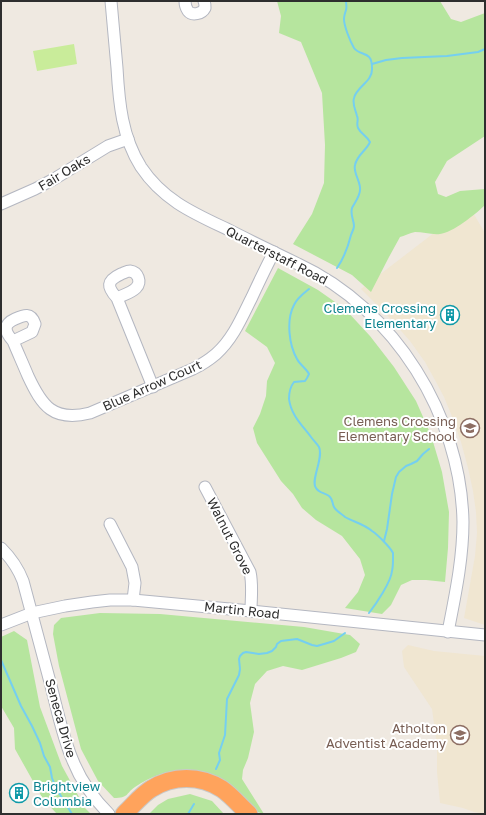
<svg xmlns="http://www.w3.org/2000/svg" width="486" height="815" font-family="'Golos Text',sans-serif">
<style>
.education{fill:#f0e6d1}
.green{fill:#b6e59e}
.pitch{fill:#c9ec9a}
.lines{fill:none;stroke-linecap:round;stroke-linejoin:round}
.stream{stroke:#75cff0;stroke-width:2}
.minor-casing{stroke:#b4b7c1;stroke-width:13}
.highway-casing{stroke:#c9c9c9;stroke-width:19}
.minor{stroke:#fff;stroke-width:11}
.highway{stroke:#ffa35c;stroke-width:17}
.labels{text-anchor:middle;stroke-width:4;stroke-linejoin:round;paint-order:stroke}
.street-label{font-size:13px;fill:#2e2e2e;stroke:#fff}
.culture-label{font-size:13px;fill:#0d838f;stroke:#fff;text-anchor:end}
.education-label{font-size:13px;fill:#785e54;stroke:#fff;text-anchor:end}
</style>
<rect width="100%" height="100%" fill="#efe9e1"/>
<g class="education">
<path d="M469,206L485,233V625L464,618L475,556L477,533L476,512L473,491L468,468L461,442L451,414L444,397L435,380L425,362L410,341L388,316L361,289Z"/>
<path d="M408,645L434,651L485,656V814L474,812L463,808L440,803L437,772V746L432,709L404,667L402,651Z"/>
</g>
<g class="green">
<path d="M277,1H440L451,19L461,22L485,13V136L447,161L435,182L438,194L446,197L460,191L485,189V205C476,214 452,233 440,234C432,235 423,232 415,232C410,233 404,236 400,237L389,257L371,292L352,275L293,244L312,214L324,183L325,145L322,93L301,42L279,33L281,16Z"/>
<path d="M278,268L318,290L345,309L370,336L394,367L416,401L431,435L442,472L449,512L448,548L445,582L426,580H412L401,585L391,605L382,614L345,608L358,592L365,575L360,559L342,536L316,520L302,508L293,494L281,481L257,443L253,428L260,414L266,396L267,381L275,363L267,347L245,331Z"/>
<path d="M100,613L160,614L304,627L350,635L360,644L356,652L341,658L302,670L283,666L267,671L255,684L250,703L254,732L248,758L243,770L242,779L264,814C261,813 256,812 253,810C240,800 229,782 214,775C210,774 206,774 202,773C176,768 156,773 135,787C125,794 129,798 114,798L98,781L81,749L59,666L53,634L54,625L61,618Z"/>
<path d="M14,631L27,640L40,707L62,766L85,808L91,814H57L43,799L15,749L14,728L1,706V637Z"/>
<path d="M190,794L212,801L224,814H149L158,805L168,799Z"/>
</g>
<path class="pitch" d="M74,44L77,64L37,71L33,51Z"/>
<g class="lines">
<g class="stream">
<path d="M372,64L386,60L402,58L447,56L478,52L485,49"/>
<path d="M337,268C344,258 348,247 351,235C352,232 354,229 354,226C354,220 350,215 352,208C355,202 361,195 360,188C360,181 353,172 355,165C357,155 366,151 370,142C367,136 361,134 358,128C356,123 359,120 357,116C356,111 352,104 354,98C357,86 373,82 372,68C372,50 361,57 354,48C350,41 344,26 344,19C344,16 345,13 346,10C347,7 346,4 346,1"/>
<path d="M309,289C304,293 297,298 294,305C286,320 289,345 297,359C300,365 306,368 309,374L307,378L305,381L294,382C290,387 289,392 289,399C291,415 302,425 311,437C314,441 317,444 319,447C324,458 310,481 316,488C319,493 325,493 329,496C333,499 332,503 334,507C336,511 342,514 345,517C354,522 364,524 372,531C378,535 390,547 393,553C393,554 393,558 393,559C393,563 393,567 392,571C391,582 376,604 369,613"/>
<path d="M384,541L387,529L392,494L396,477L399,472L406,466L411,464L417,461L423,454L429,449"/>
<path d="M1,660L21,706L32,726L40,743L44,756L50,767L52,778L56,788L72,814"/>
<path d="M216,769L220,760L219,753L225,735L227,699L239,675L240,669L239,659L240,656L243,653L246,652L259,654L267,653L272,651L276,647L277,644L281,641L297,639L312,645L317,646L324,644L334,641L345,633"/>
<path d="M188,814L194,804"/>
</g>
<g class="minor-casing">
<g id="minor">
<path d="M111,1C113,23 115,46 117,68C119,103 122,137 141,167C163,200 193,213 227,229C250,241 274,252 298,264C395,309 461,416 463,522C463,559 455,596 448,632"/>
<path d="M185,1C185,4 186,8 188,11C192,16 202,14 205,8C205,6 205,3 204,1"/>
<path d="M1,204L35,189L54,179L108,146L128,139"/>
<path d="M117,298C123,295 131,293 136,288C142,282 138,272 130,271C127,271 124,273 121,274C106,281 107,287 117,298L153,387"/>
<path d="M13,341C5,332 2,325 15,319C24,315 31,312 35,324L32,332L13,341C18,353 23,364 28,376C42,406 53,422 90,413L193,369C201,365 209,360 216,354C233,339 242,317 252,297C259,282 266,267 274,252"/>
<path d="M205,487L250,572C253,585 251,598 251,611"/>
<path d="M110,524L132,567L135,583L133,600"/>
<path d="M1,548C11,558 18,568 23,581C32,614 41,648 50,682C57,708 62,736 73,761C81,781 94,799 109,814"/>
<path d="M1,625L32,613L65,606L92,602L110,600H133L251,611L485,635"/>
</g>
</g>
<g class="highway-casing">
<path id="highway" d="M124,814C133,806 141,795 151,789C173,775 200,775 222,789C232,796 240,806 249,814"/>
</g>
<use href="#minor" class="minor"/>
<use href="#highway" class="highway"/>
</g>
<defs>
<g id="building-ring" transform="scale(1)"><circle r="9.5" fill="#fff" stroke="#0f9aa8" stroke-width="1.5"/><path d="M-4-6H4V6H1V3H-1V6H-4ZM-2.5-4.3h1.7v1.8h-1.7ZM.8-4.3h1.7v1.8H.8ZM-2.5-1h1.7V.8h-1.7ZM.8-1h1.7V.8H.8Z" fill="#0f9aa8"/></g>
<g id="school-ring" transform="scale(1)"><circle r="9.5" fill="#fff" stroke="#8d6e63" stroke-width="1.5"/><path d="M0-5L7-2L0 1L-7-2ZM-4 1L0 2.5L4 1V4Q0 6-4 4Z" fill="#8d6e63"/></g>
</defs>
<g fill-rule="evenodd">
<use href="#building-ring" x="450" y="315"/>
<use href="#school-ring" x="470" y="428"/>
<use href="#school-ring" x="460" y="735"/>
<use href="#building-ring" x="19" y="793"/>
</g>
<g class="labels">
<g class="street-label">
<text transform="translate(64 172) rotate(-31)" y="5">Fair Oaks</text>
<text transform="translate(277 255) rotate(27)" y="5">Quarterstaff Road</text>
<text transform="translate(152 385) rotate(-24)" y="5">Blue Arrow Court</text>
<text transform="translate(230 536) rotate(63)" y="5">Walnut Grove</text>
<text transform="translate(242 610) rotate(6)" y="5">Martin Road</text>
<text transform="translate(61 718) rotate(74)" y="5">Seneca Drive</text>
</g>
<g class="culture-label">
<text x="436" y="313">Clemens Crossing<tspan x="436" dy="15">Elementary</tspan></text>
<text x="33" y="791" text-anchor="start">Brightview<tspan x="33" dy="15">Columbia</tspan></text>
</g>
<g class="education-label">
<text x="456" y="426">Clemens Crossing<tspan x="456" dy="15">Elementary School</tspan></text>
<text x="446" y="733">Atholton<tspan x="446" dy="15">Adventist Academy</tspan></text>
</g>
</g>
<rect width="486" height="815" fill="none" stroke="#2e2e2e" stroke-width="4"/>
</svg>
